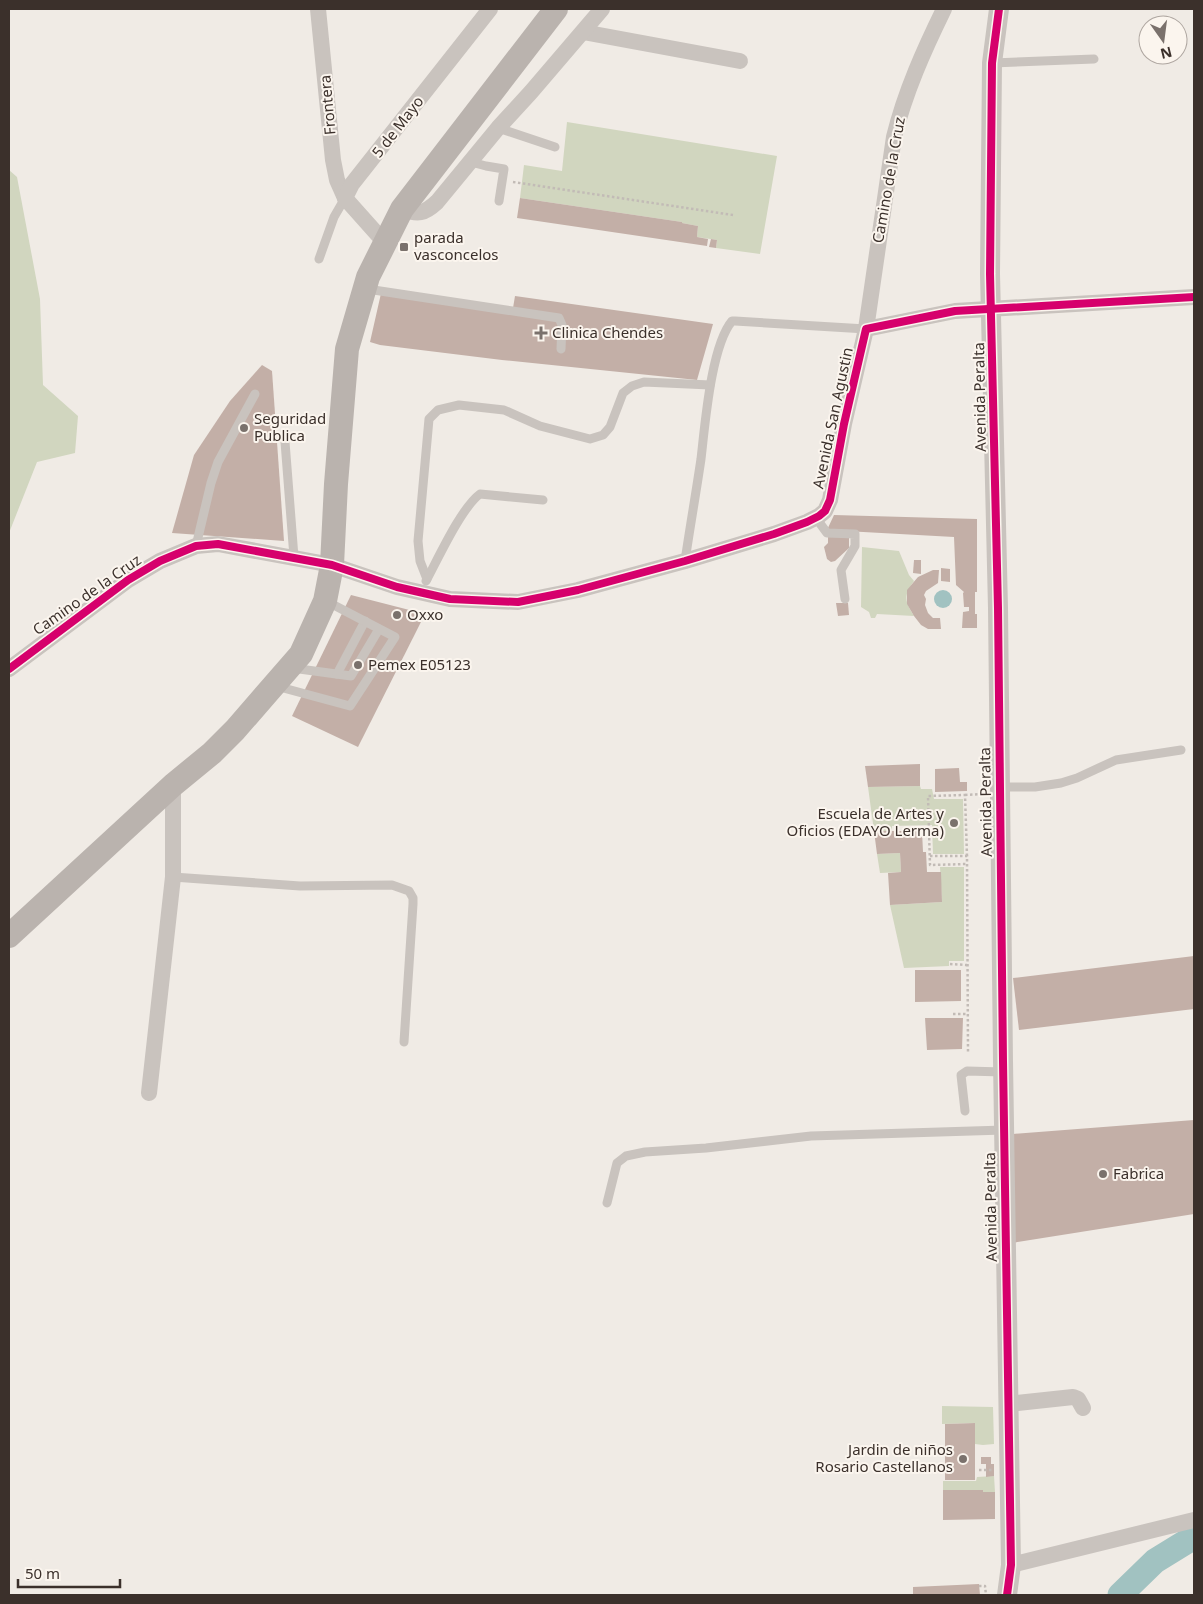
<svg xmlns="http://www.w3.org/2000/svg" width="1203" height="1604" font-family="'Noto Sans',sans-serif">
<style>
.green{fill:#d1d6bf}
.water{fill:#a1c2c1}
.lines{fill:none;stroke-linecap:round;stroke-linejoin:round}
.river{stroke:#a1c2c1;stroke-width:25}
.building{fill:#c3afa7}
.path{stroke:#c2bbb6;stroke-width:2.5;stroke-dasharray:2.5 2.5;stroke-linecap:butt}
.service{stroke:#c9c3be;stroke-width:9}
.minor{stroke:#c9c3be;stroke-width:16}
.tertiary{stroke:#c9c3be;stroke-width:20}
.secondary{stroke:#bab3ae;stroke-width:24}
.cycleway-casing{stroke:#fbf5ee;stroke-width:11}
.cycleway{stroke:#d6006c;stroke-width:8}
.poi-dot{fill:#7a716c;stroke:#fbf5ee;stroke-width:2}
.labels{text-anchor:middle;stroke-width:4;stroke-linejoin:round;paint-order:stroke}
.street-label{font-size:15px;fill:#3b302b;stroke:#fbf5ee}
.poi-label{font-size:15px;fill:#3b302b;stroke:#fbf5ee;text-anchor:start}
</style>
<rect width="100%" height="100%" fill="#f0ebe5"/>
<g class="green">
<path d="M567,122L777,156L760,254L716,248L717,240L697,237L698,226L682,223V222L520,198L524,165L562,171Z"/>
<path d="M9,170L17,177L40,299L43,385L78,416L75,453L37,462L9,533Z"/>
<path d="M862,547L899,551L909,575L914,581C903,596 905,601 914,616L877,614L875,618H871L869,612L861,607Z"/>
<path d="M920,786L921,789H932L934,799H963L964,854H933L932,825L892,826V831H874L868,787Z"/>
<path d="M900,853L901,872L880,873L877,854Z"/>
<path d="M940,867H964V961H949V966L904,968L890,905L942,902Z"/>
<path d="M942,1406L993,1407L994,1444L983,1445L975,1444V1423L942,1424Z"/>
<path d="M994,1476L995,1492H983L982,1490H943V1481H976L977,1477Z"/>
</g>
<circle class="water" cx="943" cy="599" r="9"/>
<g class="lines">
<path class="river" d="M1120,1595L1155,1561L1194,1537"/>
</g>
<g class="building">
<path d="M520,198L682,222V223L698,226L697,237L708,239L707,246L517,218Z"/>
<path d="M711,239L717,240L716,248L709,247Z"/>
<path d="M382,289L513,308L515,296L713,324L697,380L502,360L380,345L370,342Z"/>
<path d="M262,365L272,371L284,541L172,533L194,455L230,401Z"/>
<path d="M834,515L977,519V592H975V614H977V628H962L963,612L969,611V607H964L963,593L964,592L956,585L954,537L827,530Z"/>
<path d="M828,536L849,537V548L835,561L831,562L827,559L824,547L828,543Z"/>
<path d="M914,560H921V574L913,573Z"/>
<path d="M941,568L950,569V582L941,581Z"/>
<path d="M933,570H939L938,583L926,591L924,595L926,599L925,605L928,613L933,618H940L941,629H928L921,625L914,616L907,604V590L918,577Z"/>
<path d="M351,595L425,614L358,747L292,716Z"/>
<path d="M836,603H848L849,615L838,616Z"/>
<path d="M920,764V786L868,787L865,766Z"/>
<path d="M959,768L960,782H967V791L935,792V769Z"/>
<path d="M874,831H922L923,852H926L927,872H941L942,902L890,905L888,873L901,872L900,853L877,854Z"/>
<path d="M1194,956V1009L1019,1030L1013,978Z"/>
<path d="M915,970H961V1001L915,1002Z"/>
<path d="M925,1018H963L962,1049L927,1050Z"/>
<path d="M1194,1120V1214L1012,1243L1013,1134Z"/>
<path d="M975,1423V1480H945V1424Z"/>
<path d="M981,1457H991V1464H994V1476L986,1477V1464H981Z"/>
<path d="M943,1490H983V1492H995V1519L943,1520Z"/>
<path d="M979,1584L980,1595H913V1587Z"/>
</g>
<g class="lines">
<g class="path">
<path d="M513,182L733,215"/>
<path d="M965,795L984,794"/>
<path d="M930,856H967L968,1053"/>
<path d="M967,856L965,795L928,796L930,865L967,864"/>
<path d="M950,964L967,965"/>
<path d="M953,1014H968"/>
<path d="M979,1470H993"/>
<path d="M979,1586H985L986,1595"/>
</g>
<g class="service">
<path d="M992,63L1094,59"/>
<path d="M498,128L555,147"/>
<path d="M471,162L486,166L504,169L499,201"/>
<path d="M319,259L334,217L345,198"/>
<path d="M367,289L559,318L562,325L561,349"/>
<path d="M285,442L294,557"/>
<path d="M816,518L827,533L855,534V546L841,570L845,599"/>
<path d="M196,546L211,483L218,462L255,394"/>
<path d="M685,561C690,527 696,493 701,459C705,425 711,346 732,321H735L866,329"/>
<path d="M427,579L420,561L418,541L429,419L438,410L459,405L504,410L540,426L590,439L603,435L610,427L623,393L632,386L644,382L710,385"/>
<path d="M426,581C438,559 461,508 480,494L543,500"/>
<path d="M292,668L351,676L379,629"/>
<path d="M337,674L365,621"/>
<path d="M276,686L350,706L395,637L326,601"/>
<path d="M1000,787H1035L1061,783L1077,778L1116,760L1181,750"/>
<path d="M173,877L300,886L392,885L409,891L413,898V904L404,1042"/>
<path d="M965,1111L961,1075L967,1071L1003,1072"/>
<path d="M607,1203L617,1163L626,1156L645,1152L706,1148L811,1136L1004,1130"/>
</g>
<g class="minor">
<path d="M318,9L333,160L337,180L345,198"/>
<path d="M583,32L740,61"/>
<path d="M402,209C418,215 424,214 437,202L498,128L531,92L602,9"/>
<path d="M386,244L345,198L352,184L490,9"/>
<path d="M866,329L894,137C905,92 924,50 944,9"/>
<path d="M9,669L128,580L160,561L196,546L218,544L332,565L397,587L450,599L518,602L578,590L685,561L774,534L807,522L819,516L825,511L830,500L844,424L866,329L955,311L1194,297"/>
<path d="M149,1093L173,877V785"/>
<path d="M1008,1404L1073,1397L1078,1399L1083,1408"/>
<path d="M1011,1565L1194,1520"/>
</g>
<path class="tertiary" d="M999,9L992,63L990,274L998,608L1003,1061L1011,1565L1007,1595"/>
<path class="secondary" d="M9,936L173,785L212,753L235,730L301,654L325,601L332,565L336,484L347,349L368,277L402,209L556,9"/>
<g class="cycleway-casing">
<g id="cycleway">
<path d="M999,9L992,63L990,274L998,608L1003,1061L1011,1565L1007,1595"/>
<path d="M9,669L128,580L160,561L196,546L218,544L332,565L397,587L450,599L518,602L578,590L685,561L774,534L807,522L819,516L825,511L830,500L844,424L866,329L955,311L1194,297"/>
</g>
</g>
<use href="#cycleway" class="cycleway"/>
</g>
<g class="poi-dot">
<rect x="399" y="242" width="10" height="10" rx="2.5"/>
<path d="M538.5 325.5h5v5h5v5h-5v5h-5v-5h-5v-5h5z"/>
<circle cx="244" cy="428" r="5"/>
<circle cx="397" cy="615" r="5"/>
<circle cx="358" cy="665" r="5"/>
<circle cx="954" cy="823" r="5"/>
<circle cx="1103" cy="1174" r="5"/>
<circle cx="963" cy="1459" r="5"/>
</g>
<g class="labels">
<g class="street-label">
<text transform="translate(328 105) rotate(-95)" y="5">Frontera</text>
<text transform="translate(398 127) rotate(-52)" y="5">5 de Mayo</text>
<text transform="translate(889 180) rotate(-80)" y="5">Camino de la Cruz</text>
<text transform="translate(980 397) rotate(-91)" y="5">Avenida Peralta</text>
<text transform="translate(833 418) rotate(-78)" y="5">Avenida San Agustin</text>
<text transform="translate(87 595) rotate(-35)" y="5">Camino de la Cruz</text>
<text transform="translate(986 802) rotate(-91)" y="5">Avenida Peralta</text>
<text transform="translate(991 1207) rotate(-91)" y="5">Avenida Peralta</text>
</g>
<g class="poi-label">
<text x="414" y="243">parada<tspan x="414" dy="17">vasconcelos</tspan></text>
<text x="552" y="338">Clinica Chendes</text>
<text x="254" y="424">Seguridad<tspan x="254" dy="17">Publica</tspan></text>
<text x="407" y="620">Oxxo</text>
<text x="368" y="670">Pemex E05123</text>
<text x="944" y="819" text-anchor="end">Escuela de Artes y<tspan x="944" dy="17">Oficios (EDAYO Lerma)</tspan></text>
<text x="1113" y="1179">Fabrica</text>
<text x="953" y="1455" text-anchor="end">Jardin de niños<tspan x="953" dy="17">Rosario Castellanos</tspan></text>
</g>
</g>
<rect width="1203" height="1604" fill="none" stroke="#3b302b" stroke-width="20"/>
<g transform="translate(1163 40) rotate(166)"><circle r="24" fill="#fbf5ee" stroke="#aea6a0"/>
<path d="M0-4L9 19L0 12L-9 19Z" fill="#7a716c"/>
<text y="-8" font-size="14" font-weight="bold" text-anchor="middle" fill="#3b302b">N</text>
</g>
<path d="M18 1579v8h102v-8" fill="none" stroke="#3b302b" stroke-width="2.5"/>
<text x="25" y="1579" font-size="15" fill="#3b302b" stroke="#fbf5ee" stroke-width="4" paint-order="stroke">50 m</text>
</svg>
